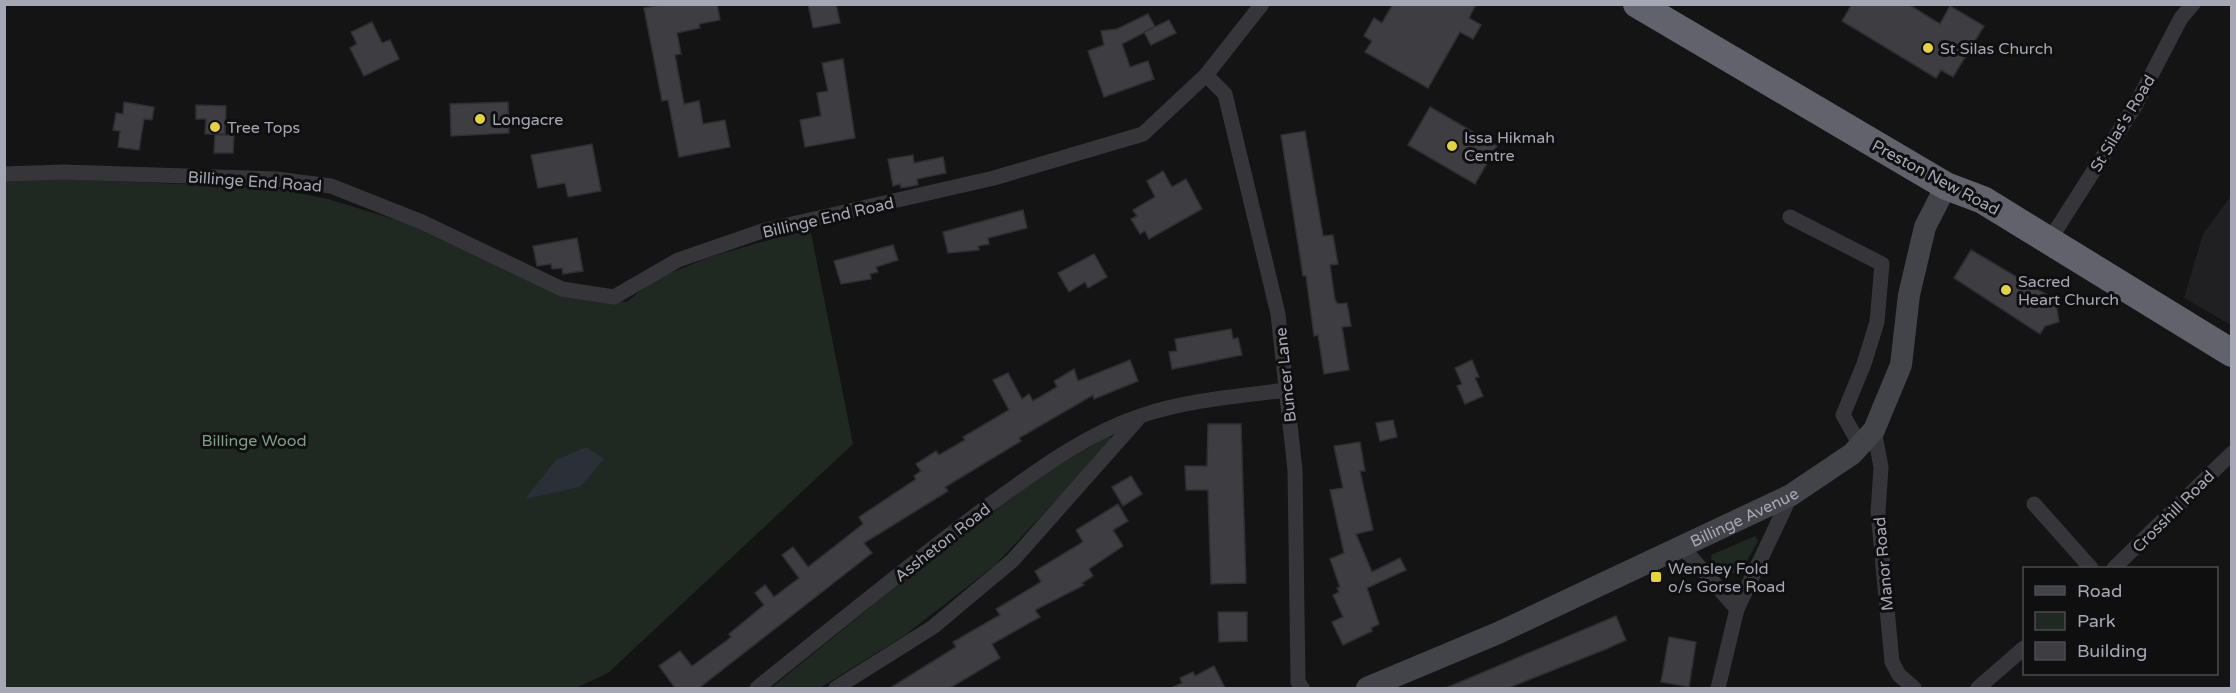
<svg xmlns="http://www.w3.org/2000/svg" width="2236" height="693" font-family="'Varela Round',sans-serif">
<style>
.built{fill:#202022}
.green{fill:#202822}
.water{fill:#2b2f38}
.building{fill:#3e3e42;stroke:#2f2e31;stroke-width:1.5}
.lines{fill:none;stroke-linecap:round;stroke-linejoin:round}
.street{stroke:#35353a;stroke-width:15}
.secondary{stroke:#43434a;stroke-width:22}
.highway{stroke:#61626b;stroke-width:28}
.poi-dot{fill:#e4d33d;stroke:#0f0f10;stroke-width:2}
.labels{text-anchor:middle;stroke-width:6;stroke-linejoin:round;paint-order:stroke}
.poi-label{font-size:16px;fill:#a6a7b5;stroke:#0f0f10;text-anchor:start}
.street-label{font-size:16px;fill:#a6a7b5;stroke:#0f0f10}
.park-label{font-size:16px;fill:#7f9e88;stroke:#0f0f10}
</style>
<rect width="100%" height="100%" fill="#141415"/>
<path class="built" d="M2231,196V325L2184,298L2203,234Z"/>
<g class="green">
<path d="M63,179L274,188L328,199L416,226L590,300L627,302L653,280L710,257L810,228L853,444L608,673L576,688H5L4,181Z"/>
<path d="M1109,436L1113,440L995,565L904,636L820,688H771L900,583L1042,475Z"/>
<path d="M1755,536L1758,541L1743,568L1737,573H1720C1714,567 1711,564 1711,555Z"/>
</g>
<path class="water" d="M586,447L604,459L580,487L525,499L556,460Z"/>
<g class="building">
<path d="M665,4H717L720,20L699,24L700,28L677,33L681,54L675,55L684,104L699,101L703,124L725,120L730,147L679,157L668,100L662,101L644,8Z"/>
<path d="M808,4H836L840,23L813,28Z"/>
<path d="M1393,4H1476L1469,18L1481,25L1473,39L1460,32L1428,88L1365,52L1372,41L1364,36L1374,18L1382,23Z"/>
<path d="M1852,4H1908L1940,24L1950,6L1984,26L1953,77L1941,70L1936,78L1842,21Z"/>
<path d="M1148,14L1155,27L1122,44L1130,67L1148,61L1154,79L1104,97L1088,51L1104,45L1101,31L1117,29Z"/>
<path d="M1169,20L1176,33L1151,45L1144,32Z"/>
<path d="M372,22L382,43L390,40L399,59L364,76L350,48L357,44L351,32Z"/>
<path d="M843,59L855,138L805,147L800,120L821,116L817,93L828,91L822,63Z"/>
<path d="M124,102L154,107L152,120L144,119L139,150L118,147L120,131L113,130L116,113L123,114Z"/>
<path d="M508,102L509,133L451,136L450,104Z"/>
<path d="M196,105L226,106L225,134H205L206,119H196Z"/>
<path d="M1430,107L1497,146L1475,184L1408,145Z"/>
<path d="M1305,131L1323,236L1333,235L1338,264L1330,265L1335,300L1338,304L1347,303L1351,326L1342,327L1349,370L1324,374L1318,335L1314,336L1306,276H1303L1281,135Z"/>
<path d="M215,135H234L233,153H214Z"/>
<path d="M592,144L601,191L568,197L565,183L538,188L531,155Z"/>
<path d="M913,155L914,163L943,157L946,173L917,179L918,185L901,188L900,184L893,186L888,159Z"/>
<path d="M1163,171L1172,187L1186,179L1202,209L1149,239L1145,231L1140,234L1131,219L1137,216L1133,210L1155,197L1147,181Z"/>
<path d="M1023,210L1027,228L988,238L989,244L978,246L979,250L948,253L943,232Z"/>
<path d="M577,238L583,271L563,274L562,268L552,269L551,264L537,266L533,246Z"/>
<path d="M893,245L898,260L876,267L878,272L870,274L871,279L841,284L834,261Z"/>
<path d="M1971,250L2059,302L2057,309L2059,322L2045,326L2040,334L1954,278Z"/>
<path d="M1094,254L1107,277L1088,288L1085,282L1069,292L1058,273Z"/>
<path d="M1231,329L1233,339L1238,338L1242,355L1172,369L1169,352L1177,351L1175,339Z"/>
<path d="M1130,360L1138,381L1094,399L1093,395L1019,438L1021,441L945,487L948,491L864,543L872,553L699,688H675L659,666L680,651L692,666L726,641L731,637L729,634L764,605L755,593L765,585L774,597L799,578L782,555L793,547L808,567L863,524L859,517L916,479L914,476L921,471L916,464L936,451L939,455L965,440L963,437L1009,410L993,380L1008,373L1022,399L1029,394L1033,401L1057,387L1054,381L1074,369L1078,381Z"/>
<path d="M1472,360L1479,377L1475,378L1483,396L1465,404L1457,386L1462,384L1455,368Z"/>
<path d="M1393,420L1397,437L1380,441L1376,423Z"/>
<path d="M1208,424H1241L1246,583L1211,584L1208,490H1186L1185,466H1207Z"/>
<path d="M1360,442L1365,471H1360L1373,530L1356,534L1372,572L1400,558L1406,570L1367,588L1379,624L1371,628L1372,631L1343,645L1332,622L1343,617L1333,595L1339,592L1337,588L1340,587L1330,559L1344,553L1330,490L1343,488L1334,446Z"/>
<path d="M1131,476L1142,494L1123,506L1112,487Z"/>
<path d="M1118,504L1128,521L1113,530L1123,546L1089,569L1093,576L1082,583L1084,585L1035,610L1040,617L992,644L1000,658L950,688H890L956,647L953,642L1000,615L996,609L1041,582L1035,571L1083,542L1076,530Z"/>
<path d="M1218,612H1247V641L1219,642Z"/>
<path d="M1616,616L1626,640L1606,649L1508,688H1446Z"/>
<path d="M1669,637L1696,642L1689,687L1661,682Z"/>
<path d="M1214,666L1225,688H1171L1182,683L1180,678L1193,672L1195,676Z"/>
</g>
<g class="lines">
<g class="street">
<path d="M1206,75L1225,94L1278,314L1295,470L1298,682L1302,688"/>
<path d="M4,174L63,172L276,179L331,186L422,222L562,289L614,297L678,260L762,231L994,178L1143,134L1206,75L1262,4"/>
<path d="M1790,217L1882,264L1877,322L1864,364L1843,415L1860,445"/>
<path d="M2049,241L2135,106L2181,18L2193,4"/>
<path d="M1874,430L1881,467L1878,512L1892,662L1899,675L1914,688"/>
<path d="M2034,504L2091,568"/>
<path d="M1682,547L1737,609"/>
<path d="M2114,568L2232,453"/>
<path d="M757,688C831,629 905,568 981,511C1031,475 1081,436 1140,416C1187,400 1239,396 1287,390"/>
<path d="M836,688L933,627L1013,560L1137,420"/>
<path d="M1718,688L1737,609L1791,495"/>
<path d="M1978,688L2024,648"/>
</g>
<path class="secondary" id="s1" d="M1367,688L1498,633L1791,495L1852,454L1874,430L1901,365L1909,295L1925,227L1946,186"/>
<path class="highway" d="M1637,4L1946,186L1983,200L2232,353"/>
</g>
<g class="poi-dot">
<circle cx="1928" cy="48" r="6"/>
<circle cx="480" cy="119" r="6"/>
<circle cx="215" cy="127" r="6"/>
<circle cx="1452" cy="146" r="6"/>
<circle cx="2006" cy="290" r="6"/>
<rect x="1650" y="571" width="12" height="12" rx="3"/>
</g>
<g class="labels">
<g class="poi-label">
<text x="1940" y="54">St Silas Church</text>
<text x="492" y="125">Longacre</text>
<text x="227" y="133">Tree Tops</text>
<text x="1464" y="143">Issa Hikmah<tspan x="1464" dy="18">Centre</tspan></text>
<text x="2018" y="287">Sacred<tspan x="2018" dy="18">Heart Church</tspan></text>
<text x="1668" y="574">Wensley Fold<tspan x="1668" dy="18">o/s Gorse Road</tspan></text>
</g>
<g class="street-label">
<text transform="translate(2122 123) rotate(-59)" y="6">St Silas's Road</text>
<text transform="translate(1936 177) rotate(28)" y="6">Preston New Road</text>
<text transform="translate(255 181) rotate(4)" y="6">Billinge End Road</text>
<text transform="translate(828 217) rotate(-13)" y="6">Billinge End Road</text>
<text transform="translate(1285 375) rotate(-96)" y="6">Buncer Lane</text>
<text transform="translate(2173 511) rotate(-45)" y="6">Crosshill Road</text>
<text dy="6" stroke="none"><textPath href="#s1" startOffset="414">Billinge Avenue</textPath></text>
<text transform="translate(942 542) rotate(-38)" y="6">Assheton Road</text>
<text transform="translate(1883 564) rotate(-95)" y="6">Manor Road</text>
</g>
<g class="park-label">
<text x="254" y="446">Billinge Wood</text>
</g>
</g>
<rect width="2236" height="693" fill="none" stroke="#a6a7b5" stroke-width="12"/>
<rect x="2023" y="567" width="195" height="108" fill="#0f0f10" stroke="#4b4c52" stroke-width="1.5"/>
<rect x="2035" y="586" width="30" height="9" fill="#43434a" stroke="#4b4c52" stroke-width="1.5"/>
<text x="2077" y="597" font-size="18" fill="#a6a7b5">Road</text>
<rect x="2035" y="612" width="30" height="18" fill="#202822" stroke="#4b4c52" stroke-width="1.5"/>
<text x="2077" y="627" font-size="18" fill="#a6a7b5">Park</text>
<rect x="2035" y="642" width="30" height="18" fill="#3e3e42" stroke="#4b4c52" stroke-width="1.5"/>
<text x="2077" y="657" font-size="18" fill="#a6a7b5">Building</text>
</svg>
